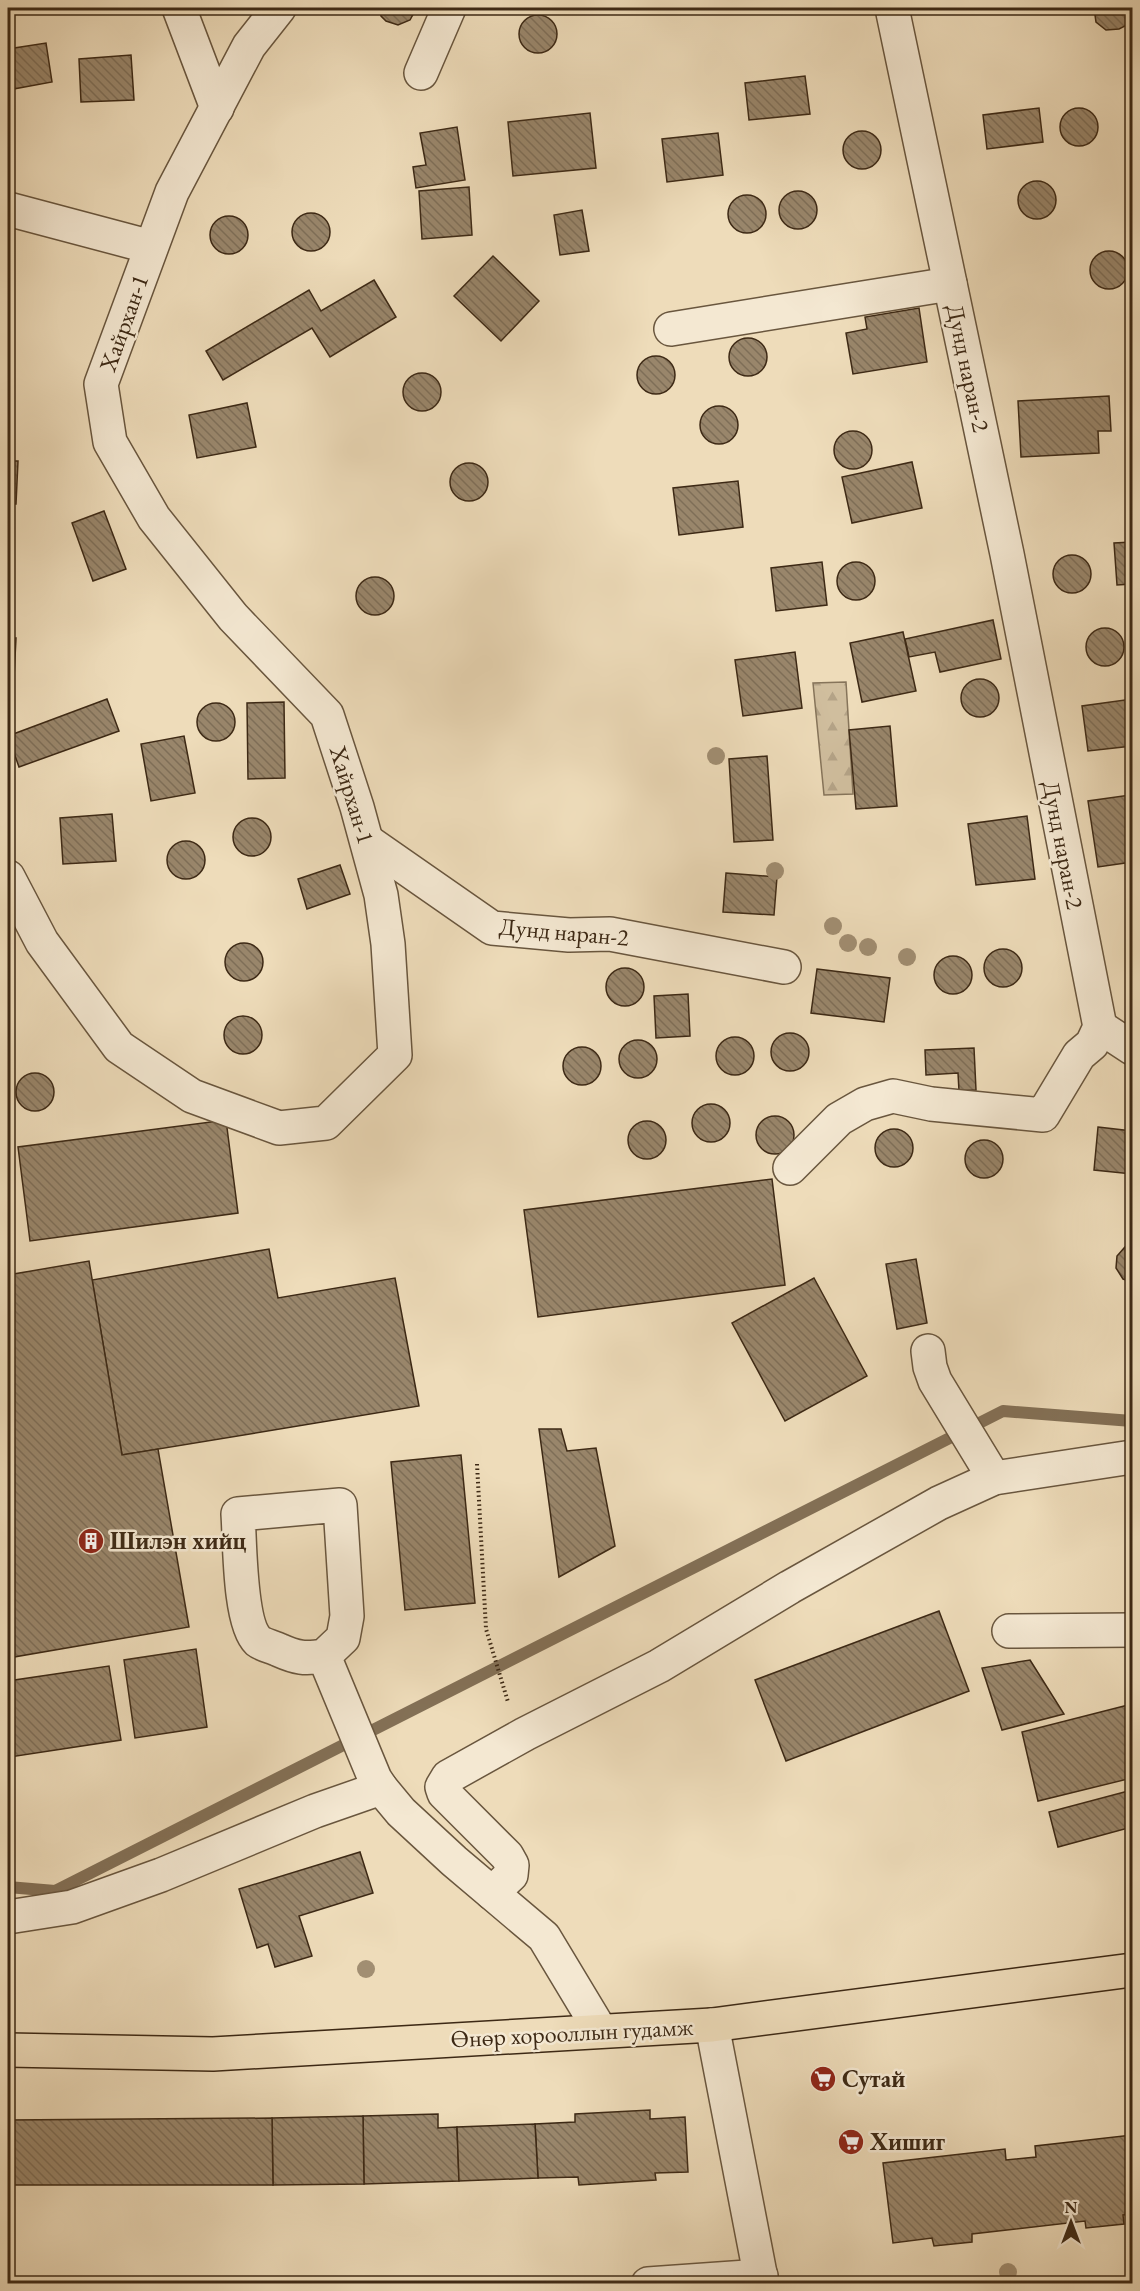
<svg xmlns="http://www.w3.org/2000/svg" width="1140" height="2291" font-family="'EB Garamond',serif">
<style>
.forest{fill:url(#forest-firs);stroke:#86745a;stroke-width:1.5}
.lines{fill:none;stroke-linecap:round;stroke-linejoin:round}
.stream{stroke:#837056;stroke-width:12}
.building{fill:url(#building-back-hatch);stroke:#3d2915;stroke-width:1.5}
.minor-casing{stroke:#69563e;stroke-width:36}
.major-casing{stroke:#3d2915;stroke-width:36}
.path{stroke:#3d2915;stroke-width:4;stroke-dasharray:1.5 3;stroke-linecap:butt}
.minor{stroke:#f4e8d2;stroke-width:33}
.major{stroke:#eedcba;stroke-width:33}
.tree{fill:#a18e72}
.labels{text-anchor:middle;stroke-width:5;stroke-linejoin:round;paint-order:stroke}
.street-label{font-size:24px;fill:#3d2915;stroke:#f4e8d2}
.poi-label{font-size:24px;font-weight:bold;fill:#3d2915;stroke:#f4e8d2;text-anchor:start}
</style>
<defs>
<pattern id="forest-firs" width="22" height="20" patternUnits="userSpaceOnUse" patternTransform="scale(1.5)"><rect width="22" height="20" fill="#d0be9e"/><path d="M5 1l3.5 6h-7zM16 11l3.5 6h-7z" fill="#b4a387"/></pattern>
<pattern id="building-back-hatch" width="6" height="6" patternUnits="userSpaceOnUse" patternTransform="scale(1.5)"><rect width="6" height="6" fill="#99866b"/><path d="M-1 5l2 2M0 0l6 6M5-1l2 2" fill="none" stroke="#7e6e57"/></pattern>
</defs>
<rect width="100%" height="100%" fill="#eedcba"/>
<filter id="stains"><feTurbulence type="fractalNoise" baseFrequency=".00333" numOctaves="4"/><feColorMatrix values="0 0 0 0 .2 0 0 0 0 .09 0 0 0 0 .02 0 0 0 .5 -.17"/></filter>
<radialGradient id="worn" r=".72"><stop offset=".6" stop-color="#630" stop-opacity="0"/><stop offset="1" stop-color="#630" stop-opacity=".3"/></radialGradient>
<path class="forest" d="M846,682L853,794L824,795L813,683Z"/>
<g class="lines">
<path class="stream" d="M8,1887L55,1891L1003,1411L1132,1421"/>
</g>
<g class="building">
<path d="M379,8H416V9L410,20L398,25L386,21L381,16Z"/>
<path d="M1094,8H1131V14L1125,26L1119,29L1106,30L1096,22Z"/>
<circle cx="538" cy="34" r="19"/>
<path d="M46,43L52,82L8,90V49Z"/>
<path d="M131,55L134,100L81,102L79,59Z"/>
<path d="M805,76L810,114L749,120L745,83Z"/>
<path d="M1039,108L1043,142L987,149L983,115Z"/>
<circle cx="1079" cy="127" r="19"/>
<path d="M590,113L596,168L513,176L508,122Z"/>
<path d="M457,127L465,180L416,188L413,167L426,165L420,133Z"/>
<circle cx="862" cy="150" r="19"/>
<path d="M718,133L723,175L667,182L662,139Z"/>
<circle cx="1037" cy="200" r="19"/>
<path d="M469,187L472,235L422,239L419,191Z"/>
<circle cx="798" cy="210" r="19"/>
<circle cx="747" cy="214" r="19"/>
<path d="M582,210L589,251L560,255L554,215Z"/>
<circle cx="311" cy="232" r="19"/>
<circle cx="229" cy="235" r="19"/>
<circle cx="1109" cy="270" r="19"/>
<path d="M493,256L539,301L501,341L454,296Z"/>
<path d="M374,280L396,317L330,357L312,328L223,380L206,351L309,290L321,311Z"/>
<path d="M919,308L927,362L853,374L846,333L867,329L865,317Z"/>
<circle cx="748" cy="357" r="19"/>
<circle cx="656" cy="375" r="19"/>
<circle cx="422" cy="392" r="19"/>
<path d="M1109,396L1111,431H1098L1099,453L1021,457L1018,401Z"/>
<path d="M247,403L256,447L197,458L189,415Z"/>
<circle cx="719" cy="425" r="19"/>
<circle cx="853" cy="450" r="19"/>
<path d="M8,461H18L16,504H8Z"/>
<path d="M912,462L922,508L852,523L842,477Z"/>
<circle cx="469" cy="482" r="19"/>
<path d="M738,481L743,527L679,535L673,488Z"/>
<path d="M104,511L126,569L93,581L72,523Z"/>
<path d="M1132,542V584L1117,585L1114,543Z"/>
<circle cx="1072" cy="574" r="19"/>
<path d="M822,562L827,605L776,611L771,568Z"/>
<circle cx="856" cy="581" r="19"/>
<circle cx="375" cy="596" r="19"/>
<path d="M993,620L1001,659L940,672L935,652L909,657L905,639Z"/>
<circle cx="1105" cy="647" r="19"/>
<path d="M903,632L916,691L862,702L850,643Z"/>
<path d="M8,638H16L14,677H8Z"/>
<path d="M795,652L802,708L743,716L735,660Z"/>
<circle cx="980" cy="698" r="19"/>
<path d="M107,699L119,731L19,767L8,736Z"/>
<path d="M1132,699V746L1088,751L1082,706Z"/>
<path d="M284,702L285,778L248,779L247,703Z"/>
<circle cx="216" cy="722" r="19"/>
<path d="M890,726L897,806L856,809L849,730Z"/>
<path d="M184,736L195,793L151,801L141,744Z"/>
<path d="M767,756L773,840L734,842L729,759Z"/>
<path d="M1130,795L1132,811V862L1098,867L1088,801Z"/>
<path d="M112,814L116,861L63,864L60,818Z"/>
<path d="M1027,816L1035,879L976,885L968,824Z"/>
<circle cx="252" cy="837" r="19"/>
<circle cx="186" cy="860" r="19"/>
<path d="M340,865L350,894L307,909L298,879Z"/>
<path d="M726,873L777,877L774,915L723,912Z"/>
<circle cx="244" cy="962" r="19"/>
<circle cx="1003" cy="968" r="19"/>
<circle cx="953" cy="975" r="19"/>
<circle cx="625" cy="987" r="19"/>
<path d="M817,969L890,978L884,1022L811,1013Z"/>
<path d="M688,994L690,1036L656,1038L654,996Z"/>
<circle cx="243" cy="1035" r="19"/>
<circle cx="790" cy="1052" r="19"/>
<circle cx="735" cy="1056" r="19"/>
<circle cx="638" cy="1059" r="19"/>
<circle cx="582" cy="1066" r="19"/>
<path d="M974,1048L976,1090L959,1091L958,1073L926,1075L925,1050Z"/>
<circle cx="35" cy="1092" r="19"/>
<circle cx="711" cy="1123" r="19"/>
<circle cx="775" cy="1135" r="19"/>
<path d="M226,1120L238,1213L30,1241L18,1147Z"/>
<circle cx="647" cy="1140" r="19"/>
<path d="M1098,1127L1132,1131V1174L1094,1170Z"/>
<circle cx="894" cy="1148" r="19"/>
<circle cx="984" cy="1159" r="19"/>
<path d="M772,1179L785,1285L538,1317L524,1210Z"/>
<path d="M1130,1245H1132V1282L1123,1279L1116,1268L1117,1256L1125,1247Z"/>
<path d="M269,1249L278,1298L395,1278L419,1406L122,1455L92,1280Z"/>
<path d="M916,1259L927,1323L897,1329L886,1264Z"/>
<path d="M89,1261L122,1455L158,1449L189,1627L8,1658V1275Z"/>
<path d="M814,1278L867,1376L785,1421L732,1323Z"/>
<path d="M539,1429H561L567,1451L596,1448L615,1546L559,1577Z"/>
<path d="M461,1455L475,1603L405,1610L391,1462Z"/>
<path d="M939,1611L969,1691L786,1761L755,1680Z"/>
<path d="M196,1649L207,1727L135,1738L124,1660Z"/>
<path d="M1030,1660L1064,1714L1002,1730L982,1668Z"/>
<path d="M109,1666L121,1740L10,1757L8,1738V1681Z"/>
<path d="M1132,1704V1778L1038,1801L1022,1732Z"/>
<path d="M1132,1790V1827L1058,1847L1049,1812Z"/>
<path d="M360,1852L373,1893L299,1916L312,1956L275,1967L268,1944L257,1948L239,1889Z"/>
<path d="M650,2110V2119L685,2117L688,2172L655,2173L656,2180L579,2185L578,2177L538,2178L535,2124L575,2122V2114Z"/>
<path d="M438,2114V2128L457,2127L459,2181L364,2184L363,2116Z"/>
<path d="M363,2116L364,2184L273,2185L272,2118Z"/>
<path d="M272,2118L273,2185H8V2120Z"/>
<path d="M535,2124L538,2178L459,2181L457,2127Z"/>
<path d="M1132,2135V2214L1123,2215L1124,2224L1086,2228L1085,2221L972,2234V2242L934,2246L932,2238L893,2243L883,2163L1005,2149L1006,2160L1036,2157L1035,2146Z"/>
</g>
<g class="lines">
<g class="minor-casing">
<g id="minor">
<path d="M179,8L217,108"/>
<path d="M421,73L449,8"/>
<path d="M8,209L151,247"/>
<path d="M671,329L950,284"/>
<path d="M367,841L492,928L569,935L610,934L784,967"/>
<path d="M8,877L42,942L119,1047L192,1096L279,1128L326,1123L395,1055L388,944L381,895L357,807L327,715L233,617L154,518L110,442L101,384L172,192L249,46L279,8"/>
<path d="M1100,1027L1132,1048"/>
<path d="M790,1168L839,1119L865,1104L893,1096L931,1104L1043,1115L1079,1055L1092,1044L1100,1027L1007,554L892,8"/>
<path d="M928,1351L930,1367L935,1381L994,1478"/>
<path d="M1009,1631L1132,1630"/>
<path d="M324,1656C304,1659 297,1658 279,1650C273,1647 263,1645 258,1641C239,1623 240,1541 238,1514L340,1505L347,1616L343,1638L324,1656L375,1779L381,1788L401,1812L454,1861L544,1937L600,2030"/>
<path d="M492,1893L511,1875L512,1865L507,1856L444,1793L442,1787L448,1777L525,1734L659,1666L790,1587L939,1503L994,1478L1132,1457"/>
<path d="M8,1917L72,1907L161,1875L315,1811L381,1788"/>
<path d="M712,2025L762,2284"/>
<path d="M648,2284L761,2276"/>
</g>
</g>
<g class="major-casing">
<path id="major" d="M8,2050L213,2054L712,2025L1132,1970"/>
</g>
<path class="path" d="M477,1464L486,1629L508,1702"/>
<use href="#minor" class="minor"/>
<use href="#major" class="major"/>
</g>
<g class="tree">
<circle cx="716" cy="756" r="9"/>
<circle cx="775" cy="871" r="9"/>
<circle cx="833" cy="926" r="9"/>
<circle cx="848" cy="943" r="9"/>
<circle cx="868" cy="947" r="9"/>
<circle cx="907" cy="957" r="9"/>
<circle cx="366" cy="1969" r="9"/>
<circle cx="1008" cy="2272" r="9"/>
</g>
<defs>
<g id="building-disc" transform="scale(1.35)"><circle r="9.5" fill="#8f2418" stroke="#f4e8d2"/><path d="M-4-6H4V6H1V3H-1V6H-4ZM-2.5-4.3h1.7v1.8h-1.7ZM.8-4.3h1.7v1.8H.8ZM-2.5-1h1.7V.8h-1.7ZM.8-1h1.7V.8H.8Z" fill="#fff"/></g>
<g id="supermarket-disc" transform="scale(1.35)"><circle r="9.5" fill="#8f2418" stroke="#f4e8d2"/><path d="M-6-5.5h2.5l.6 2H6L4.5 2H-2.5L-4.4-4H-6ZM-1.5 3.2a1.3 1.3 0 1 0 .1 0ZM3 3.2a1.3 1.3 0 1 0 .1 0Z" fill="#fff"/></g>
</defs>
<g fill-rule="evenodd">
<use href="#building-disc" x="91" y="1541"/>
<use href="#supermarket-disc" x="823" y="2079"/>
<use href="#supermarket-disc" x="851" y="2142"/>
</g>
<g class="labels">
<g class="street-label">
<text transform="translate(124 323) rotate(-70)" y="8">Хайрхан-1</text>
<text transform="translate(968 368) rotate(78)" y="8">Дунд наран-2</text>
<text transform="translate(352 795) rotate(73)" y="8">Хайрхан-1</text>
<text transform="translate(1063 845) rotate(79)" y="8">Дунд наран-2</text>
<text transform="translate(564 932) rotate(5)" y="8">Дунд наран-2</text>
<text transform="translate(572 2033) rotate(-3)" y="8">Өнөр хорооллын гудамж</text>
</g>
<g class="poi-label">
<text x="110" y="1549">Шилэн хийц</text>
<text x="842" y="2087">Сутай</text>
<text x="870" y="2150">Хишиг</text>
</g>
</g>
<rect width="1140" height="2291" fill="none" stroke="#eedcba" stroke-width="30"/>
<rect x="9" y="9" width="1122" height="2273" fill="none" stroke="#3d2915" stroke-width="3"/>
<rect x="15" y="15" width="1110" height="2261" fill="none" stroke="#3d2915" stroke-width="1.5"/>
<g transform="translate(1071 2222)" stroke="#f4e8d2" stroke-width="4.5" paint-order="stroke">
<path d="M0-4.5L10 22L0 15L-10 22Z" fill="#3d2915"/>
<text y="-9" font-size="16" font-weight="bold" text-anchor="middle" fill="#3d2915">N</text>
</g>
<rect width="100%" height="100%" filter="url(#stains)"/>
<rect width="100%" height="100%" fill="url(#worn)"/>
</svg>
